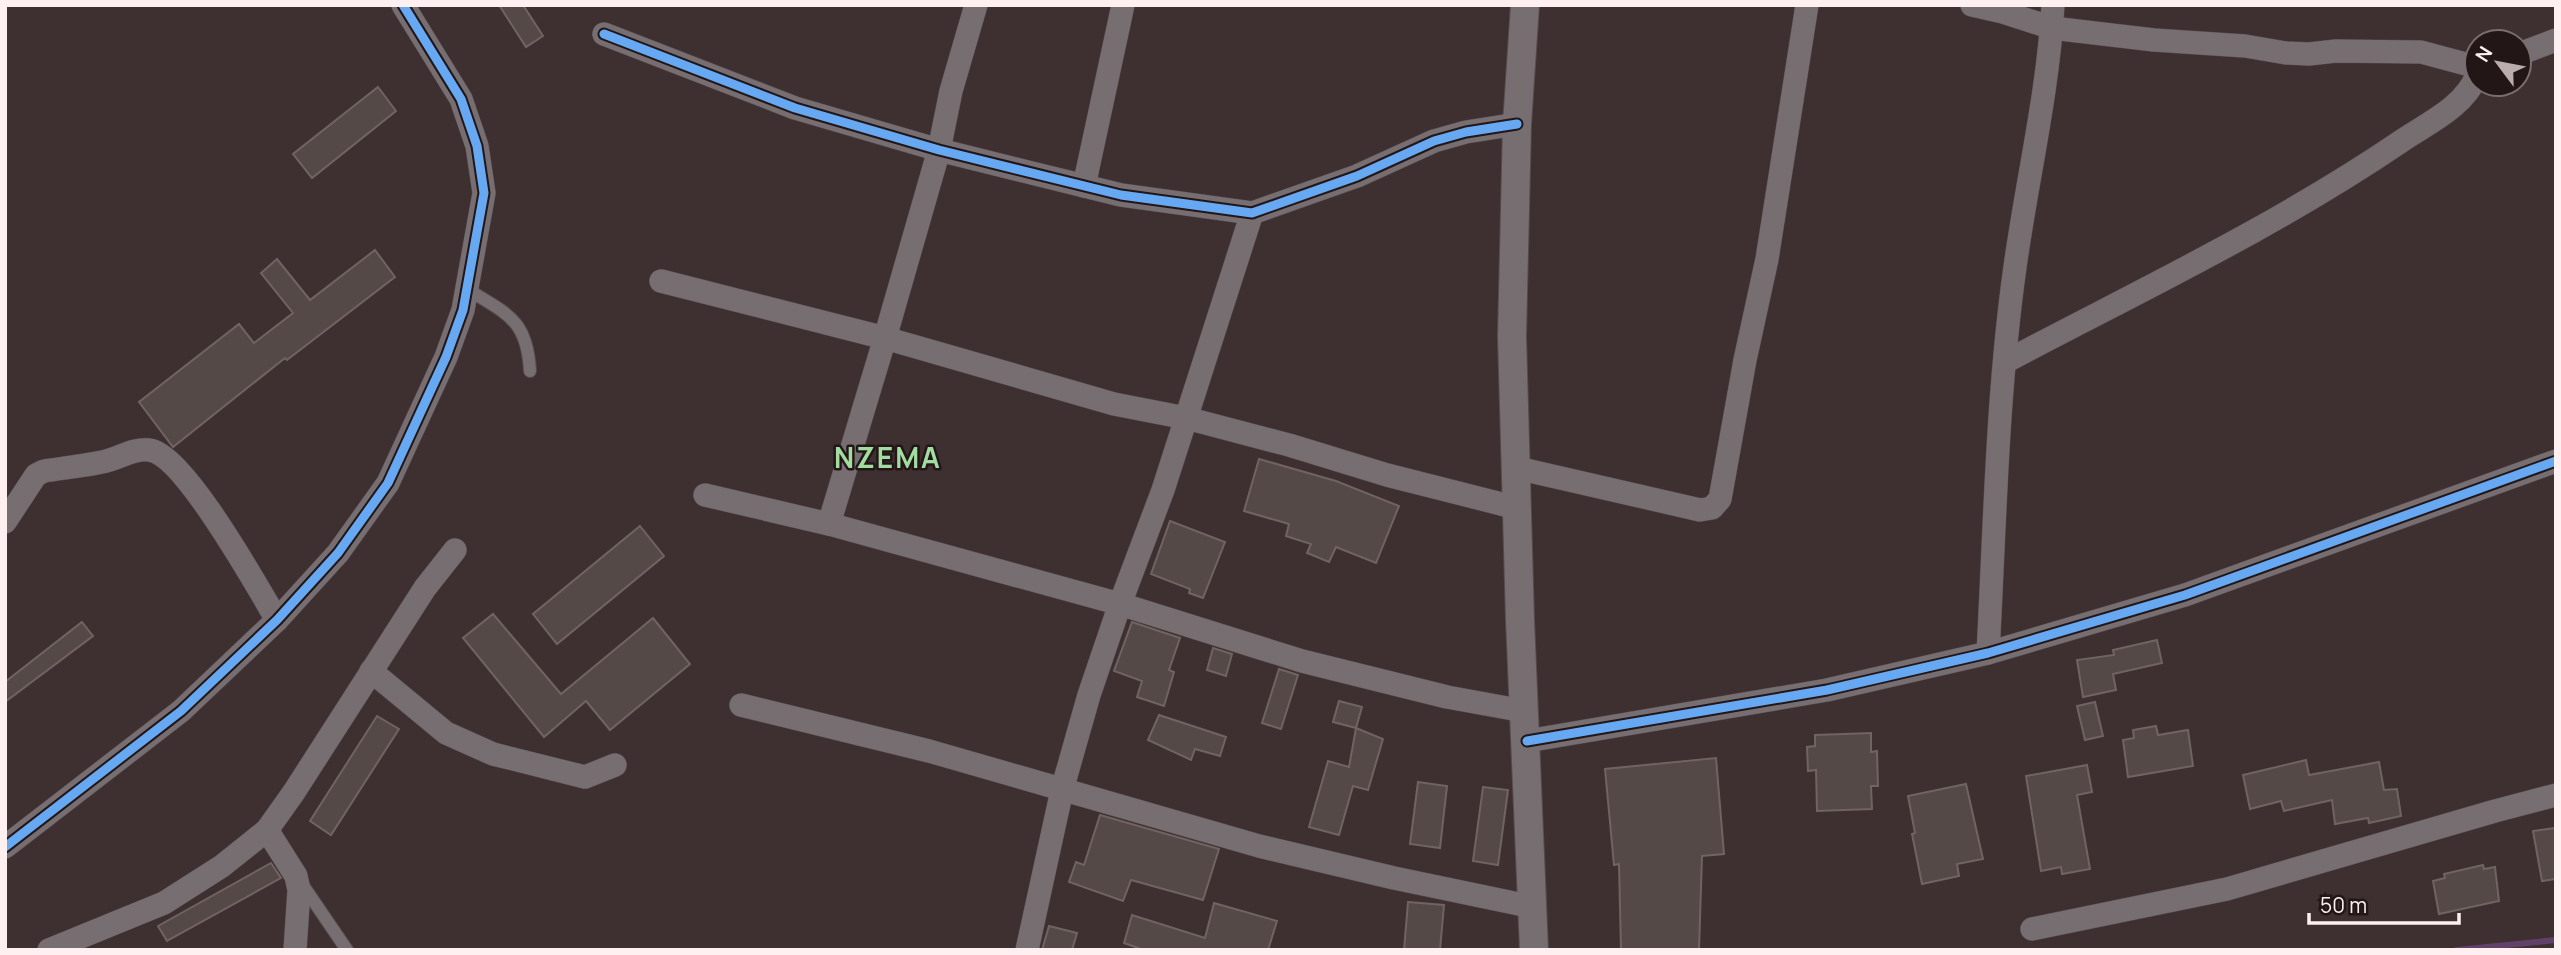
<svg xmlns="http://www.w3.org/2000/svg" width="2561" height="955" font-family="Manrope,sans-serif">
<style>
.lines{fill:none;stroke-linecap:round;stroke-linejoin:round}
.stream{stroke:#614168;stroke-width:6}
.building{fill:#554948;stroke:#706361;stroke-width:2}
.service-casing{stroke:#574c4d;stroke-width:14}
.minor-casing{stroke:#574c4d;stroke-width:24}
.tertiary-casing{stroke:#574c4d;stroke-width:30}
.service{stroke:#776e72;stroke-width:12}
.minor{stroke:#776e72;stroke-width:23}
.tertiary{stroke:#776e72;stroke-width:28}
.cycleway-casing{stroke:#221617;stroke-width:13}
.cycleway{stroke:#66a8f1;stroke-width:9}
.labels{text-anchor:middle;stroke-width:5;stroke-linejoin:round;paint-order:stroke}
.district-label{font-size:28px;font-weight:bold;letter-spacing:2px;fill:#a3dca1;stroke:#221617}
</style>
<rect width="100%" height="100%" fill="#3e2f31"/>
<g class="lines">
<path class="stream" d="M2457,950L2556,940"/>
</g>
<g class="building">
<path d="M499,5H523L543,36L526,47Z"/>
<path d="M378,87L396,111L312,178L293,154Z"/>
<path d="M375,250L395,277L287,360L285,358L173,447L139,402L239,324L254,343L293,313L261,273L277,259L310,300Z"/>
<path d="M1259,459L1336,481L1399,506L1376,563L1336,547L1329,562L1307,553L1311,544L1286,536L1289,524L1244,511Z"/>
<path d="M1170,521L1225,542L1203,598L1189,593L1190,589L1151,574Z"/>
<path d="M640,526L664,556L557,644L533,614Z"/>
<path d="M493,614L561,694L653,618L690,664L610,730L586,701L544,737L463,638Z"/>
<path d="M82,622L93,636L5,702V682Z"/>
<path d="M1132,622L1180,638L1169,670L1174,672L1164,706L1137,697L1142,681L1114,671Z"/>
<path d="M2157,640L2162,663L2113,674L2116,690L2083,697L2077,660L2114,655L2113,650Z"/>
<path d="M1213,648L1232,654L1226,676L1207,670Z"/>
<path d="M1279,669L1298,675L1281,729L1262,723Z"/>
<path d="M1339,701L1362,707L1356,728L1333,722Z"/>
<path d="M2095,702L2103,736L2085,740L2077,706Z"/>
<path d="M1159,715L1226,737L1220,756L1195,749L1191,760L1148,740Z"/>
<path d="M377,716L399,729L331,835L310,821Z"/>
<path d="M2156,726L2158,735L2188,730L2193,766L2128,777L2123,740L2134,738L2133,730Z"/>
<path d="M1356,728L1383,739L1368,790L1353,786L1339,835L1309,827L1328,761L1349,767Z"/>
<path d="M1871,733V752L1877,751L1878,786H1871L1872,809L1817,811L1816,770L1808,771L1807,747L1815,746V735Z"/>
<path d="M1716,758L1724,854L1702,856L1699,950H1621L1619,864L1614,865L1605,769Z"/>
<path d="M2306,760L2309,775L2379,762L2384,790L2397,789L2401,816L2369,823L2368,818L2335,824L2332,800L2284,811L2281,801L2250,809L2243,775Z"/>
<path d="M2087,765L2092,792L2077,795L2090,869L2062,874L2061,867L2041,871L2026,776Z"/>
<path d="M1418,782L1447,786L1440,848L1410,844Z"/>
<path d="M1966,784L1983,859L1957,864L1959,876L1922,884L1912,834L1915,833L1908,796Z"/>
<path d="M1483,787L1508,790L1498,865L1473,861Z"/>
<path d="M1100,815L1219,849L1203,900L1131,880L1123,901L1069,882L1076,862L1084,865Z"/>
<path d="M2556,828V879L2542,881L2533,831Z"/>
<path d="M271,863L281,878L167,941L158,926Z"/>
<path d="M2483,865L2484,869L2495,867L2499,901L2439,914L2433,881L2445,878L2444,874Z"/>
<path d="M1408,902L1444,905L1440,950H1404Z"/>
<path d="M1214,903L1277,921L1268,950H1144L1124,943L1132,915L1205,938Z"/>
<path d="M1049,926L1077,933L1072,950H1042Z"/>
</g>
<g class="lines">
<g class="service-casing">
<g id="service">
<path d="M467,289C507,314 527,319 530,371"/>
<path d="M302,884L347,950"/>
</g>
</g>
<g class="minor-casing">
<g id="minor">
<path d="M1972,5L2003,12L2052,28L2154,40L2245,46L2286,53L2309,54L2336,51L2421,52L2477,67"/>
<path d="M604,34L795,108L939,150L1121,195L1252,213L1357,176L1434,141L1466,132L1517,124"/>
<path d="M2519,54L2556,40"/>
<path d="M1084,186L1123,5"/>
<path d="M661,281L885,338L1114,404L1186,418L1289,445L1387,475L1517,508"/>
<path d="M2005,362C2139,291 2277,226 2403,140C2430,122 2465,106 2477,75"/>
<path d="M1517,468L1700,510L1712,508L1720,499L1745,360L1767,259L1807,5"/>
<path d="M705,495L829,524L1120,604L1302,661L1447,697L1524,711"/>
<path d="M5,522L36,475L44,471C63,468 83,466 102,462C119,459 132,448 149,450C184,454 258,588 277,620"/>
<path d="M829,524L885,338L939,150L951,91L976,5"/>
<path d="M1988,653C1995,524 1997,395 2015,267C2027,180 2048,94 2053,5"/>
<path d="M371,671L446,733L493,754L585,777L615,765"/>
<path d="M741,705L929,751L1259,846L1394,878L1533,907"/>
<path d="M1527,741L1827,690L1988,653L2185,595L2556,461"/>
<path d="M267,830L296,876L299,890L295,950"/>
<path d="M5,847L181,711L277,620L338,553L388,483L446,357L463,310L484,193L477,146L461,99L403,5"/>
<path d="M2032,929L2227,889L2495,811L2556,795"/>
<path d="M49,950L164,903L222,866L267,830L294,792L425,588L455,550"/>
<path d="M1027,950L1062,790L1089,695L1120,604L1163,490L1252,213"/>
</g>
</g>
<g class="tertiary-casing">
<path id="tertiary" d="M1525,5L1517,124L1512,336L1520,620L1534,950"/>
</g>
<use href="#service" class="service"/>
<use href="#minor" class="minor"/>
<use href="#tertiary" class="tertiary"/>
<g class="cycleway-casing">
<g id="cycleway">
<path d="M604,34L795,108L939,150L1121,195L1252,213L1357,176L1434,141L1466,132L1517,124"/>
<path d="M1527,741L1827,690L1988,653L2185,595L2556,461"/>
<path d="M5,847L181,711L277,620L338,553L388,483L446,357L463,310L484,193L477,146L461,99L403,5"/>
</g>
</g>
<use href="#cycleway" class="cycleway"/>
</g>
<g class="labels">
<g class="district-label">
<text x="888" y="468">NZEMA</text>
</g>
</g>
<rect width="2561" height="955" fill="none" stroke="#feeff0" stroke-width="14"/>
<g transform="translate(2498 63) rotate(302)"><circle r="33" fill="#221617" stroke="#7a6d6e" stroke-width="2"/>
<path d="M0-5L12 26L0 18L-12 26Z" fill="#bbacad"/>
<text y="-10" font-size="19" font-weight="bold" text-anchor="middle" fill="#feeff0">N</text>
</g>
<path d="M2309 913v10h150v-10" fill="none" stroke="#feeff0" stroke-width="3.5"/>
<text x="2320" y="913" font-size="21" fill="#feeff0" stroke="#221617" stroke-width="5" paint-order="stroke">50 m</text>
</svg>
